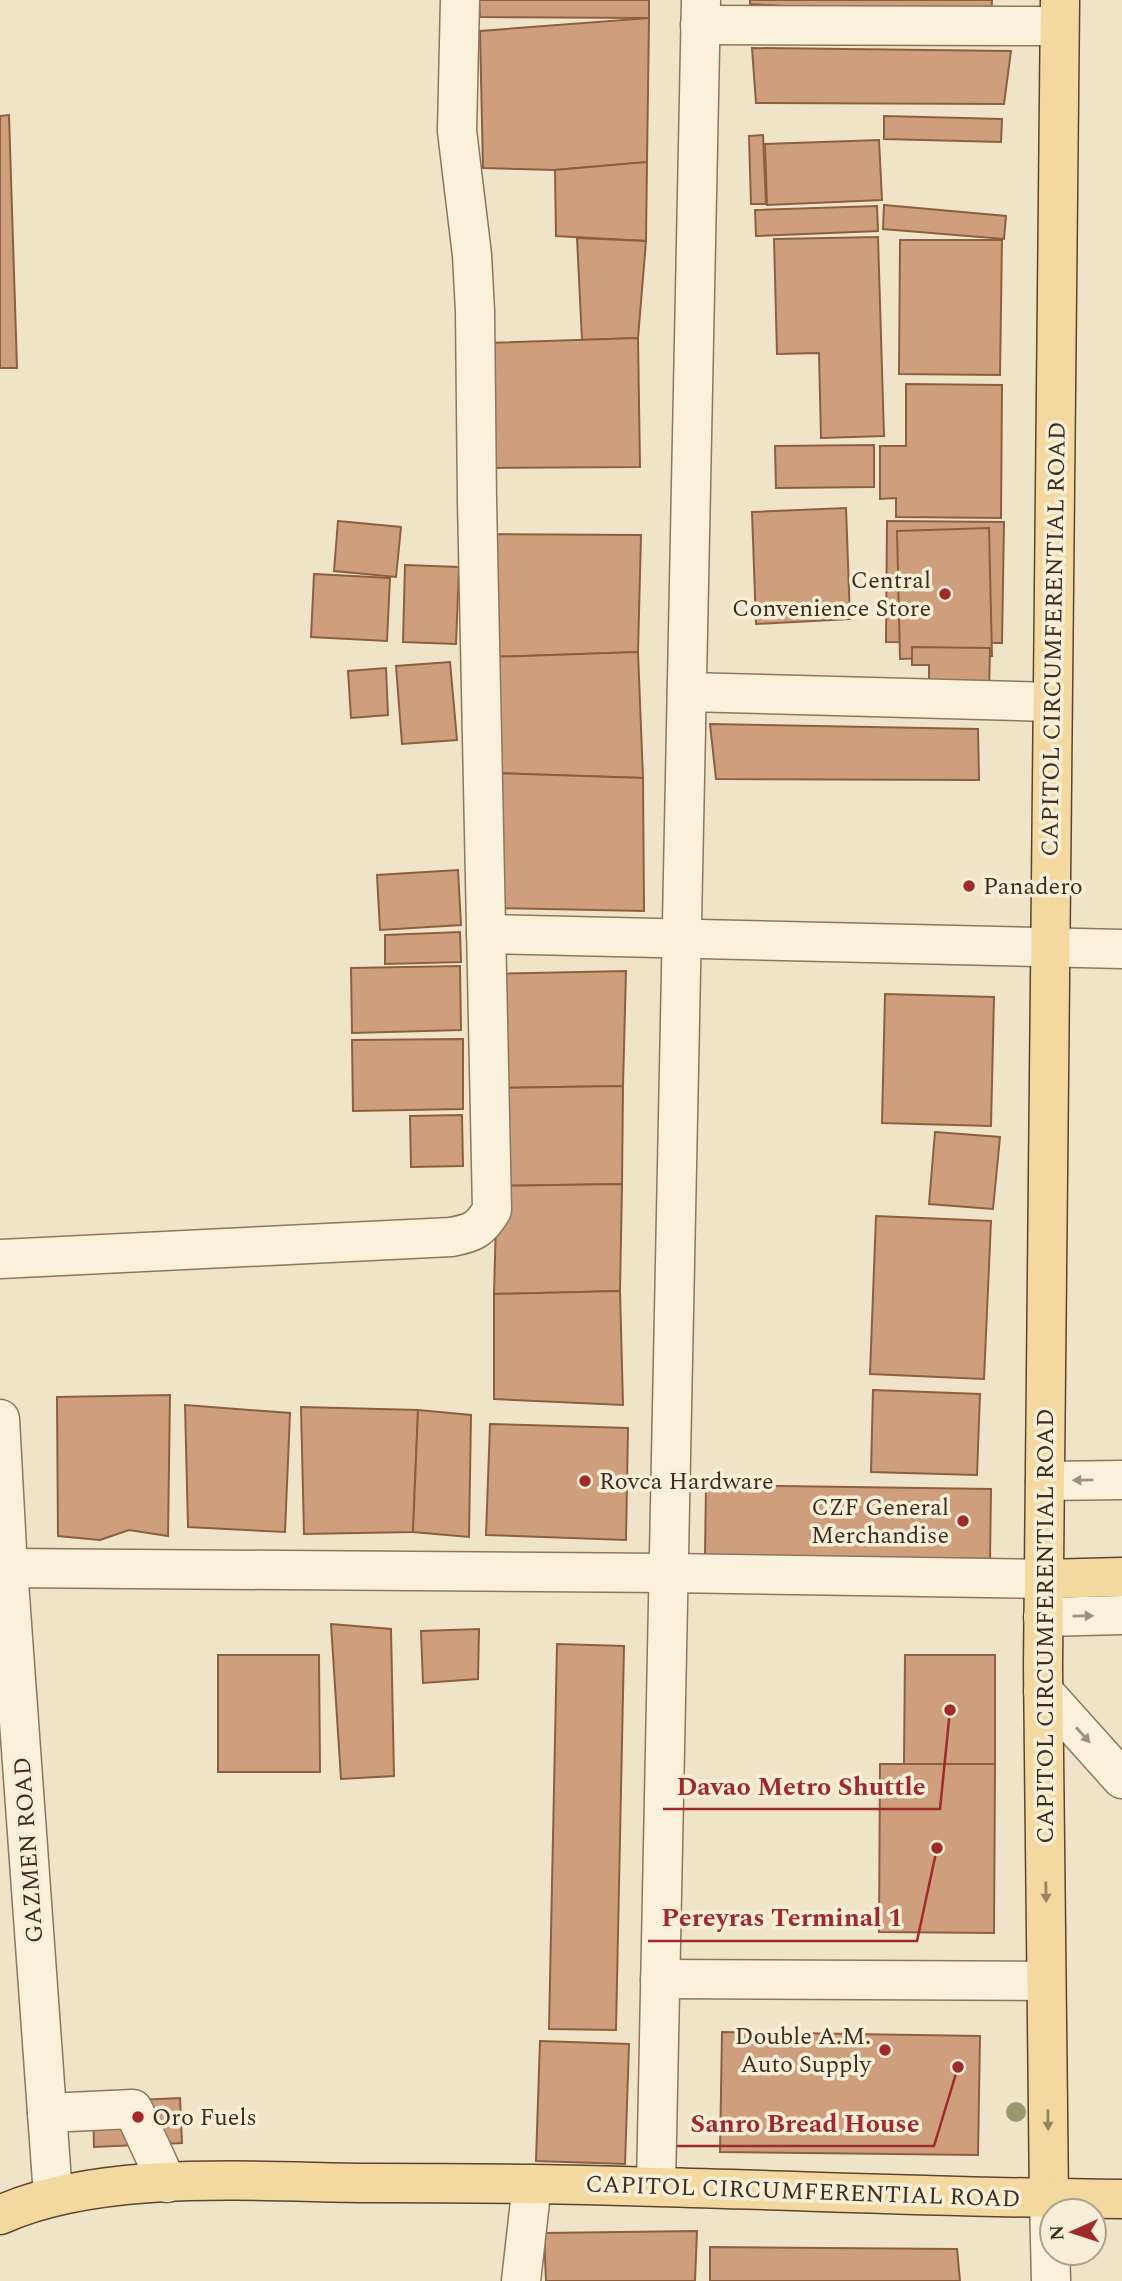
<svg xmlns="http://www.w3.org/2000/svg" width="1122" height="2281" font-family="Spectral,serif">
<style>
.building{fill:#cf9f7d;stroke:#8d5f41;stroke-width:2}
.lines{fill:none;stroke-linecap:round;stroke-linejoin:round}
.minor-casing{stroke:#8d765c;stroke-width:41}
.major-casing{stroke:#5b4430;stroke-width:41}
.minor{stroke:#faf1dc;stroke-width:38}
.major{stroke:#f3d9a0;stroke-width:38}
.tree{fill:#96986f}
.oneway{fill:#9c907e}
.oneway2{fill:#988460}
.poi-dot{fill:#9e2a2b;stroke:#f7eed8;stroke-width:2.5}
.labels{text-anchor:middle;stroke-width:7;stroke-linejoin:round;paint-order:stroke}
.poi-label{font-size:24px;fill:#3d2e20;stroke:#f7eed8;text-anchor:end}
.street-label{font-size:24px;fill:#3d2e20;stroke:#f7eed8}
.leader{fill:none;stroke:#9e2a2b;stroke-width:2.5}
.callout-dot{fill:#9e2a2b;stroke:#f7eed8;stroke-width:2.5}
.callout-label{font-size:26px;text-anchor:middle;font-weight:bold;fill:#9e2a2b;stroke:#f7eed8;stroke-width:7;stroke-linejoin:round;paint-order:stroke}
</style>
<rect width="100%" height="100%" fill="#f0e4c8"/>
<g class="building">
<path d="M479,0H649V18L480,17Z"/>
<path d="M750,0H992L991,18L750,4Z"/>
<path d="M649,18L647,162L555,170L483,168L480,31Z"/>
<path d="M752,48L1011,51L1004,104L756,103Z"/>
<path d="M9,115L17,368H0V116Z"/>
<path d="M884,116L1002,119L1001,142L884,139Z"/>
<path d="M763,135L766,204H751L749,136Z"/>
<path d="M879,140L882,200L767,205L765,144Z"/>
<path d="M647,162L646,241L556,236L555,170Z"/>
<path d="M884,205L1006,216L1004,239L883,229Z"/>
<path d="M877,206L878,231L756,236L755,210Z"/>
<path d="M878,237L884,436L821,438L819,353L777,354L774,239Z"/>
<path d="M577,238L646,241L638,338L582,340Z"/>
<path d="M900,240H1002L1000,375L899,374Z"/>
<path d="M638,338L640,467L487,468L483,343Z"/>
<path d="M906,384L1002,385L1001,518L896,517V498L880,499V446H906Z"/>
<path d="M874,445V487L776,488L775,446Z"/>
<path d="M846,508L850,619L756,624L752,512Z"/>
<path d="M338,521L401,527L396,577L334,571Z"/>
<path d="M887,521L1004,522L1002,643L886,642Z"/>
<path d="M989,528L992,656L900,659L897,531Z"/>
<path d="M486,534L641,535L638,652L490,657Z"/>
<path d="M405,565L459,567L456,644L403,642Z"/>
<path d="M314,574L390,578L387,641L311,637Z"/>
<path d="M912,647L990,648L989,693L929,692V665H912Z"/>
<path d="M638,652L643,778L491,773L490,657Z"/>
<path d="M450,662L457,740L402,744L396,666Z"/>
<path d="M386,668L388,715L351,718L348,671Z"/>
<path d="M710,724L978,729L979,780L716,779Z"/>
<path d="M491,773L643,778L644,911L490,908Z"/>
<path d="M458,870L461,925L380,930L377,875Z"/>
<path d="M460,932L461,962L385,964V935Z"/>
<path d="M460,966L461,1030L352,1033L351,968Z"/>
<path d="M626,971L623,1086L492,1088L490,974Z"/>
<path d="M885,994L994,997L991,1126L882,1123Z"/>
<path d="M463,1039V1109L353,1111L352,1040Z"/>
<path d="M623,1086L622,1184L497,1186L492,1088Z"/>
<path d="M462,1115L463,1166L411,1167L410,1116Z"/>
<path d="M935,1132L1000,1137L993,1209L929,1204Z"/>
<path d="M622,1184L620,1291L494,1294L497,1186Z"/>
<path d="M876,1216L991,1221L984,1379L870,1374Z"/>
<path d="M620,1291L623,1405L494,1399V1294Z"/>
<path d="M873,1390L980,1394L977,1475L871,1472Z"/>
<path d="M170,1395L168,1536L129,1530L100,1540L58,1536L57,1397Z"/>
<path d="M185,1405L290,1413L285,1532L188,1527Z"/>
<path d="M301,1407L418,1410L413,1532L304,1534Z"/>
<path d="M418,1410L471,1415L469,1537L413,1532Z"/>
<path d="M490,1424L628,1428L626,1540L486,1535Z"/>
<path d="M706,1485L991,1489L990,1559L705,1555Z"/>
<path d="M331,1624L391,1629L394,1776L341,1779Z"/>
<path d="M479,1629L478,1679L423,1683L421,1631Z"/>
<path d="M557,1644L624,1646L616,2030L549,2029Z"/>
<path d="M218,1655H319L320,1772H218Z"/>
<path d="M905,1655H995V1764H904Z"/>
<path d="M880,1764H995L994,1933L879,1932Z"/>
<path d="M722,2032L980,2036L978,2155L720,2152Z"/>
<path d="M540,2041L629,2044L625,2164L536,2161Z"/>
<path d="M180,2098L182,2143L94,2147L93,2102Z"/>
<path d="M697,2231L695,2281H546L544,2233Z"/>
<path d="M710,2247L957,2249L960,2281H710Z"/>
</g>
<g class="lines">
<g class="minor-casing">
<g id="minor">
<path d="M700,25L1059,26"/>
<path d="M687,692L1052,702"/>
<path d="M486,934L1122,949"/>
<path d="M0,1259L451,1237C473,1233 480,1230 492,1210L477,501L475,311L472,255L457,131L460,0"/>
<path d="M0,1419L8,1568L53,2196"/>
<path d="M1045,1481L1122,1480"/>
<path d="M8,1568L669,1573L1044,1579"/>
<path d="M1043,1617L1122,1615"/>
<path d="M1043,1691L1122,1779"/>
<path d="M660,1979L1046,1981"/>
<path d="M47,2113L133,2109L167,2183"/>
<path d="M656,2186L701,0"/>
<path d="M1049,2199L1051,2281"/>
<path d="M521,2281L532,2184"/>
</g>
</g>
<g class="major-casing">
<g id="major">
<path d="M1044,1579L1122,1577"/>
<path d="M1049,2199L1043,1666L1060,0"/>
<path d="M0,2215C101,2169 259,2182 369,2183C466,2183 562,2184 658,2187C813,2191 967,2198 1122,2199"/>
</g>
</g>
<use href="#minor" class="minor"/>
<use href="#major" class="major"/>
</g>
<circle class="tree" cx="1016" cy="2112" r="10"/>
<defs><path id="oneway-solid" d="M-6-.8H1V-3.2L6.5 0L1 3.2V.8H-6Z" transform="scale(1.75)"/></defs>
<g class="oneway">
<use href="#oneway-solid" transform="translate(1083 1480) rotate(179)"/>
<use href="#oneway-solid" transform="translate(1083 1616) rotate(-1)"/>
<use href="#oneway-solid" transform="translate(1083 1735) rotate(48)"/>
</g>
<g class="oneway2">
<use href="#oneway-solid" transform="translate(1046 1892) rotate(89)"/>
<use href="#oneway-solid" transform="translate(1048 2120) rotate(89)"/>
</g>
<g class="poi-dot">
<circle cx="945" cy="594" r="7"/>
<circle cx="969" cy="886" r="7"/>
<circle cx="585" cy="1481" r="7"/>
<circle cx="963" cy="1521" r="7"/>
<circle cx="885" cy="2050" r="7"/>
<circle cx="138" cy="2117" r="7"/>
</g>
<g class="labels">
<g class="poi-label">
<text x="931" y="588">Central<tspan x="931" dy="28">Convenience Store</tspan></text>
<text x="983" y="894" text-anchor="start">Panadero</text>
<text x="599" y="1489" text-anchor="start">Rovca Hardware</text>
<text x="949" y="1515">CZF General<tspan x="949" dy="28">Merchandise</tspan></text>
<text x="871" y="2044">Double A.M.<tspan x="871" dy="28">Auto Supply</tspan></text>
<text x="152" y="2125" text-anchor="start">Oro Fuels</text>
</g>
<g class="street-label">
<text transform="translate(1053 639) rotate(-89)" y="8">CAPITOL CIRCUMFERENTIAL ROAD</text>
<text transform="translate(1045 1626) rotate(-90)" y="8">CAPITOL CIRCUMFERENTIAL ROAD</text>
<text transform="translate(28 1850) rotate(-94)" y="8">GAZMEN ROAD</text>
<text transform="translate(803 2191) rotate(2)" y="8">CAPITOL CIRCUMFERENTIAL ROAD</text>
</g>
</g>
<path class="leader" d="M950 1710L940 1809H663M937 1848L917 1941H648M958 2067L934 2146H677"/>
<g class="callout-dot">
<circle cx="950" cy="1710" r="7"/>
<circle cx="937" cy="1848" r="7"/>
<circle cx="958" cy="2067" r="7"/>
</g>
<g class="callout-label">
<text x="801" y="1795">Davao Metro Shuttle</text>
<text x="782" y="1926">Pereyras Terminal 1</text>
<text x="805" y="2132">Sanro Bread House</text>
</g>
<g transform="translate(1073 2232) rotate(267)"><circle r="33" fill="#f7eed8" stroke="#ada18e" stroke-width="2"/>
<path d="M0-5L12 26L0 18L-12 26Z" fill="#9e2a2b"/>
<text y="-10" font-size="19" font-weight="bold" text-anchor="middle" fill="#3d2e20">N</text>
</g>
</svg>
